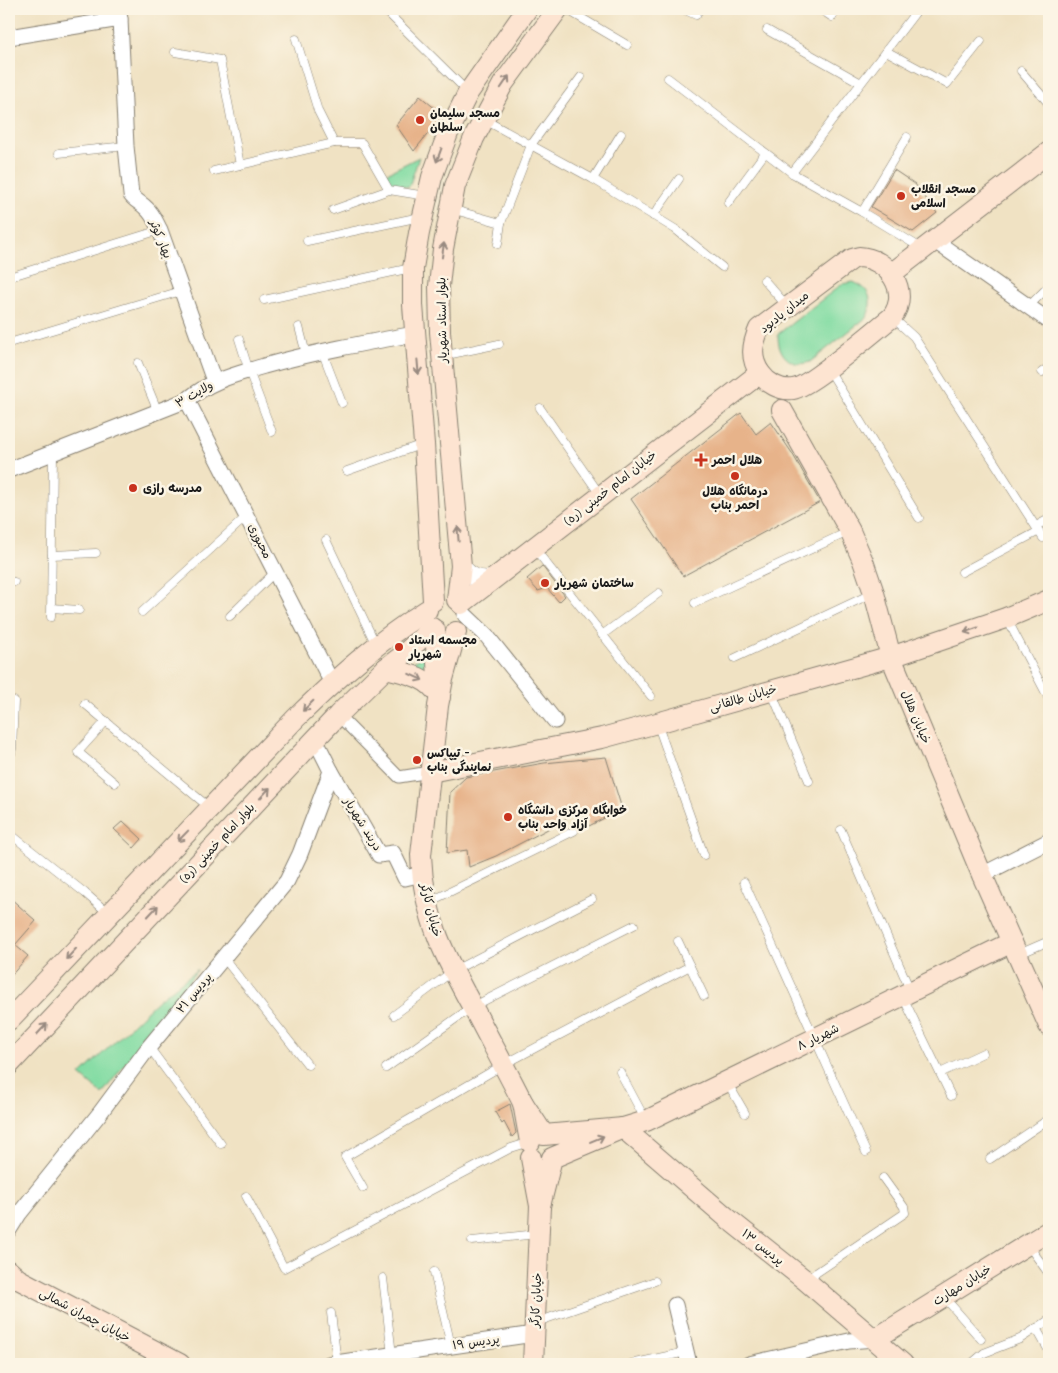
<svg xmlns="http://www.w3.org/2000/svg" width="1058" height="1373" font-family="Mali,'Playpen Sans Arabic',sans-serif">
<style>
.green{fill:#82dca3;stroke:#4f7c60}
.building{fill:#e7b38a}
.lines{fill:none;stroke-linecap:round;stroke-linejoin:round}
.service-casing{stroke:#867f70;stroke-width:9}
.pedestrian-casing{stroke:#867f70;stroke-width:13}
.minor-casing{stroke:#867f70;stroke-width:17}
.tertiary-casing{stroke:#867f70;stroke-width:19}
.secondary-casing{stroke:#867f70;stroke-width:22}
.service{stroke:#fff;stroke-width:8}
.pedestrian{stroke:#fff;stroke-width:11}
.minor{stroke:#fff;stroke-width:15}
.tertiary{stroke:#fff;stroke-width:18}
.secondary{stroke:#fde4d1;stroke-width:20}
.oneway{stroke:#988a80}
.poi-dot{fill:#c8321e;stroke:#fcf5e5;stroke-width:2}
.labels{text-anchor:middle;stroke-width:5;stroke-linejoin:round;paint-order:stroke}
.poi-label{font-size:12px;font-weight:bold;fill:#1c1c1c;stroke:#fcf5e5;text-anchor:start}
.street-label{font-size:12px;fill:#1c1c1c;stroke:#fcf5e5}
</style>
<rect width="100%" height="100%" fill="#fcf5e5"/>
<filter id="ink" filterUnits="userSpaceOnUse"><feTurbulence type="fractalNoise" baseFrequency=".02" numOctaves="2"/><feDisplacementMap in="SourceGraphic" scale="10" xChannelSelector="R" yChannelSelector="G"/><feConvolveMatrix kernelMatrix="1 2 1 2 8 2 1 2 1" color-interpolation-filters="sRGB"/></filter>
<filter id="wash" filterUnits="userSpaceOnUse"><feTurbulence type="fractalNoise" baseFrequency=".0096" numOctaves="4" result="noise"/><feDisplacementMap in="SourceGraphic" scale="20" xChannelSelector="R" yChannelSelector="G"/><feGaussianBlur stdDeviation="1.12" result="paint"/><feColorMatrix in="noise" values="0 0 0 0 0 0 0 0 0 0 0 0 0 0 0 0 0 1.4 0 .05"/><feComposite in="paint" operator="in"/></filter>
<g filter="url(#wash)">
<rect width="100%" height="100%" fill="#f0e2c3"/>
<g class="green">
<path d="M419,157L409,187L393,185L385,174Z"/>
<path d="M853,282C871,289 873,300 867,317L810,362C790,369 777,353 778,334L842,284Z"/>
<path d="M423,656L428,658L433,683L406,667Z"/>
<path d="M198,969L102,1094L80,1075L158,1000Z"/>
</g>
<g id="blocks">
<g class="building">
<path d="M420,96L443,115L414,151L396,125Z"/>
<path d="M894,170L915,184L937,213L913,232L871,207Z"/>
<path d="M741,413L756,434L771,422L792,453L820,502L683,576L631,499Z"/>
<path d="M542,566L565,596L559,602L547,588L538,591L527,579Z"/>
<path d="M606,757L622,809L589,826L581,809L546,830L496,856L469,867L467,850L447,853L450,792L466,777L544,763Z"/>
<path d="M123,821L142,839L134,848L114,829Z"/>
<path d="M9,897L36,921L15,945L28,956L9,978Z"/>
<path d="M510,1104L516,1133L512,1137L504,1122L502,1124L495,1112Z"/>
</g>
</g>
</g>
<g filter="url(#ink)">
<use href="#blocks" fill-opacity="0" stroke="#867f70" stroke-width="1"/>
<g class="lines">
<g class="service-casing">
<g id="service">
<path d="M384,9L468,92"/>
<path d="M566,9L627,45"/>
<path d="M683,9L696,15L699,9"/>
<path d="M820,9L832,17L837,9"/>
<path d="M767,30L861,83"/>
<path d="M296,39L318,111L334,143H362L389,190L426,196"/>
<path d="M886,51L947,84L981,41"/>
<path d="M175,52L220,60L240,165"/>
<path d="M1021,71L1049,104"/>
<path d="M668,78L792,173L862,212L921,248"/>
<path d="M485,120L593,179L675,229L722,267"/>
<path d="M59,153L126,146"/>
<path d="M214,171L334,143"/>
<path d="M792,173L918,9"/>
<path d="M593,179L621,134"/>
<path d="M728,203L765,153"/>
<path d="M451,209L501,223"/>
<path d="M333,210L389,190"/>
<path d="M862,212L907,137"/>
<path d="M653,216L679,179"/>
<path d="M307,241L420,217"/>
<path d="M498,244L501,223L531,145L581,77"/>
<path d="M9,277L160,230"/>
<path d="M764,280L787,306"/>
<path d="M264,300L411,268"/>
<path d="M1029,306L1049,286"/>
<path d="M892,317L914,337L1043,538"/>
<path d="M299,327L306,354"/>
<path d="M239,339L249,371L272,432"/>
<path d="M9,343L181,291"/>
<path d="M322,351L342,403"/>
<path d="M442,356L499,344"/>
<path d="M138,363L158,412"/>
<path d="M828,368L919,518"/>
<path d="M1042,372L1049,367"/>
<path d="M540,408L601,496"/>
<path d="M347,471L423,444"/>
<path d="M1036,526L1049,519"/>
<path d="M326,540L376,645"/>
<path d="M535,549L651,696"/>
<path d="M52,555L96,553"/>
<path d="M962,572L1039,531"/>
<path d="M9,581L14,582"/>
<path d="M695,603L850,531"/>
<path d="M52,608L79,610"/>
<path d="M142,612L247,516"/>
<path d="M230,616L275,572"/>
<path d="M51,617L53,453"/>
<path d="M1007,619L1049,699"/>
<path d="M602,635L659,593"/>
<path d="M735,658L873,593"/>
<path d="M771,691L809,781"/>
<path d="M85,704L210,808"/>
<path d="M106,721L78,752L115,783"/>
<path d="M657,723L704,855"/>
<path d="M9,762L12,749L14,701"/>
<path d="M841,830L910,990"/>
<path d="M9,833L85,893L108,913"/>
<path d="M744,882L866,1152"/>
<path d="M429,902L574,831"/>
<path d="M678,941L704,996"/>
<path d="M1019,954L1049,941"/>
<path d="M223,957L308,1065"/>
<path d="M903,997L951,1096"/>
<path d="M394,1015L453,971L592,899"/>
<path d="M149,1047L221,1144"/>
<path d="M386,1068L472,1007L634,925"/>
<path d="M620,1072L645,1119"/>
<path d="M940,1073L983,1053"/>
<path d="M727,1082L745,1113"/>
<path d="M990,1159L1049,1119"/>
<path d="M363,1188L345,1157L503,1065L690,966"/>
<path d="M246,1196L284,1268L511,1148L530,1142"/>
<path d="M472,1241L537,1234"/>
<path d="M1028,1245L1049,1274"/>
<path d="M434,1272L451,1346"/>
<path d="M383,1278L392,1355"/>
<path d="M807,1279L905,1213L904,1207L883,1178"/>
<path d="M944,1297L981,1339"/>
<path d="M331,1313L337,1363"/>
<path d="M537,1322L655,1281"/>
<path d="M1036,1328L1049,1351"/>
<path d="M631,1364L686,1352"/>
<path d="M971,1364L984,1353L1020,1339L1049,1320"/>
</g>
</g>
<g class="pedestrian-casing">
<path id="pedestrian" d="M338,715L399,777L430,772"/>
</g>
<g class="minor-casing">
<g id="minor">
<path d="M118,9L120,19L126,146L131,195C135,201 142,203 147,209C153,214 156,223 160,230L214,381"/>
<path d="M9,37L120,19"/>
<path d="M935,241L1049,321"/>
<path d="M187,400L332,683"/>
<path d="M9,470L187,400C211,380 235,375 264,366C314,352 364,343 415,334"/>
<path d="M465,615L486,635L555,721"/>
<path d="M331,771L379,855L393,853L405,878L422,874"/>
<path d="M982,875L1049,841"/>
<path d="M9,1230L19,1214L100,1113L149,1047L287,881L300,854L331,771L315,739"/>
<path d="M675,1305L689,1364"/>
<path d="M329,1364L534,1334"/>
<path d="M749,1364L849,1341L875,1339"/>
</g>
</g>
<g class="tertiary-casing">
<path id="tertiary" d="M461,566C470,577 478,581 493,579"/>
</g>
<g class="secondary-casing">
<g id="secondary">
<path d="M859,257C888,258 911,291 892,317C874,331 810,387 793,389C780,391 767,383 760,373C750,358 752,345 759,329L852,259Z"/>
<path d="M891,274L1049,152"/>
<path d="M782,410L850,531L863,561L874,593L891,657L982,875L1049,1026"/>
<path d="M457,600L461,566L440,332L439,286L443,249L455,186L474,138L503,84L558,9"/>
<path d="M433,601L424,444L413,305V268L419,233L432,177L448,133L468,93L527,9"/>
<path d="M461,604L760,373"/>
<path d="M435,630L438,678"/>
<path d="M456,632L443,679L438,706L421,855C423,918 447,961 477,1015C492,1044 508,1073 523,1103"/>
<path d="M386,668C407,673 429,677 440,697"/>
<path d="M430,772L602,738L657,723L891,657L1006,618L1049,600"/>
<path d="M9,1020L296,718C337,678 379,640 427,610"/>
<path d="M9,1065L338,715L386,668L402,656L432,628"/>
<path d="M623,1128L646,1121L1012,942"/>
<path d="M623,1128L732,1222L805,1280L903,1364"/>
<path d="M530,1142L523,1103L544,1135L623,1128L552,1158L540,1206L531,1158"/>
<path d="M9,1271L18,1279L180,1364"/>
<path d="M875,1339L1049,1231"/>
<path d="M533,1364L540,1206"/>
</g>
</g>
<use href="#service" class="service"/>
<use href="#pedestrian" class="pedestrian"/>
<use href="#minor" class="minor"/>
<use href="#tertiary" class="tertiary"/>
<use href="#secondary" class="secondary"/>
</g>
<defs><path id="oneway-shaft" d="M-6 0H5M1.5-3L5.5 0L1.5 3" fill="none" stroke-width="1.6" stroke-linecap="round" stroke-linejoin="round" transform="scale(1.25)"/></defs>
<g class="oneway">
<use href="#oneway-shaft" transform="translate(505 82) rotate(-56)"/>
<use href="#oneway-shaft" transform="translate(439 155) rotate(110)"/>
<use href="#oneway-shaft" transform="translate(443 250) rotate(-82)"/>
<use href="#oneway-shaft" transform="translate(418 367) rotate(85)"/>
<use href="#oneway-shaft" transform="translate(458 534) rotate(-95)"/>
<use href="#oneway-shaft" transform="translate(971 630) rotate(161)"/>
<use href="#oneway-shaft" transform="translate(416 677) rotate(25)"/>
<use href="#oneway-shaft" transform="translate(308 706) rotate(136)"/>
<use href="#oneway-shaft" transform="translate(265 793) rotate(-47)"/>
<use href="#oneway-shaft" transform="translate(183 836) rotate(134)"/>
<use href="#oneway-shaft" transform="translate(153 911) rotate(-47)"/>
<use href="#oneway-shaft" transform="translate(71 954) rotate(133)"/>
<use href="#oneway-shaft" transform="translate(42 1029) rotate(-47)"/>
<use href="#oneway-shaft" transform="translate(597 1139) rotate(-23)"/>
</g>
</g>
<g class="poi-dot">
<circle cx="420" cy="120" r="5"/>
<circle cx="901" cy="196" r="5"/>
<path d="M698.5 452.5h5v5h5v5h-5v5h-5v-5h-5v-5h5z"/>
<circle cx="735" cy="476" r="5"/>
<circle cx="133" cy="488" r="5"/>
<circle cx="545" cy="583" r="5"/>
<circle cx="399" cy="647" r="5"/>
<circle cx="417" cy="760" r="5"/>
<circle cx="508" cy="817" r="5"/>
</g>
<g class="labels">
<g class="poi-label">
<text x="430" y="117">مسجد سلیمان<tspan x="430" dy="14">سلطان</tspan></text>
<text x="911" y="193">مسجد انقلاب<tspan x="911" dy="14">اسلامی</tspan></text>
<text x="712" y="464">هلال احمر</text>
<text x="143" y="492">مدرسه رازی</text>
<text x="735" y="495" text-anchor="middle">درمانگاه هلال<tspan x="735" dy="14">احمر بناب</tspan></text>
<text x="555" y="587">ساختمان شهریار</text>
<text x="409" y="644">مجسمه استاد<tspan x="409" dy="14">شهریار</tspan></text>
<text x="427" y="757">تیپاکس -<tspan x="427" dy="14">نمایندگی بناب</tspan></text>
<text x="518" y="814">خوابگاه مرکزی دانشگاه<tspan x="518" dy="14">آزاد واحد بناب</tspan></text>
</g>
<g class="street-label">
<text transform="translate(161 239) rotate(68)" y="4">بهار کوثر</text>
<text transform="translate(784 312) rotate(-39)" y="4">میدان یادبود</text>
<text transform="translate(442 320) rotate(-91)" y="4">بلوار استاد شهریار</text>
<text transform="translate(194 394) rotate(-30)" y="4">ولایت ۳</text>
<text transform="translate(610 488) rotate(-38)" y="4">خیابان امام خمینی (ره)</text>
<text transform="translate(260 541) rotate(63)" y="4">محبوری</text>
<text transform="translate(743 698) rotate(-16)" y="4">خیابان طالقانی</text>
<text transform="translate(916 717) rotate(67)" y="4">خیابان هلال</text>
<text transform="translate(363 824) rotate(58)" y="4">دربند شهریار</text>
<text transform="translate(217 843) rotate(-47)" y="4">بلوار امام خمینی (ره)</text>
<text transform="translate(431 910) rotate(76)" y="4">خیابان کارگر</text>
<text transform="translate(194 993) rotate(-50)" y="4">پردیس ۲۱</text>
<text transform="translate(818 1037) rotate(-26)" y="4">شهریار ۸</text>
<text transform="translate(763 1247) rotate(38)" y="4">پردیس ۱۳</text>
<text transform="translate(962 1285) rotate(-32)" y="4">خیابان مهارت</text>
<text transform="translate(536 1300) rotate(-87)" y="4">خیابان کارگر</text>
<text transform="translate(85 1315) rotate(28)" y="4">خیابان چمران شمالی</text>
<text transform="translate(476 1342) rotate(-8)" y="4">پردیس ۱۹</text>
</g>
</g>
<rect width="1058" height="1373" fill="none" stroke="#fcf5e5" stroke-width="30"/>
</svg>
